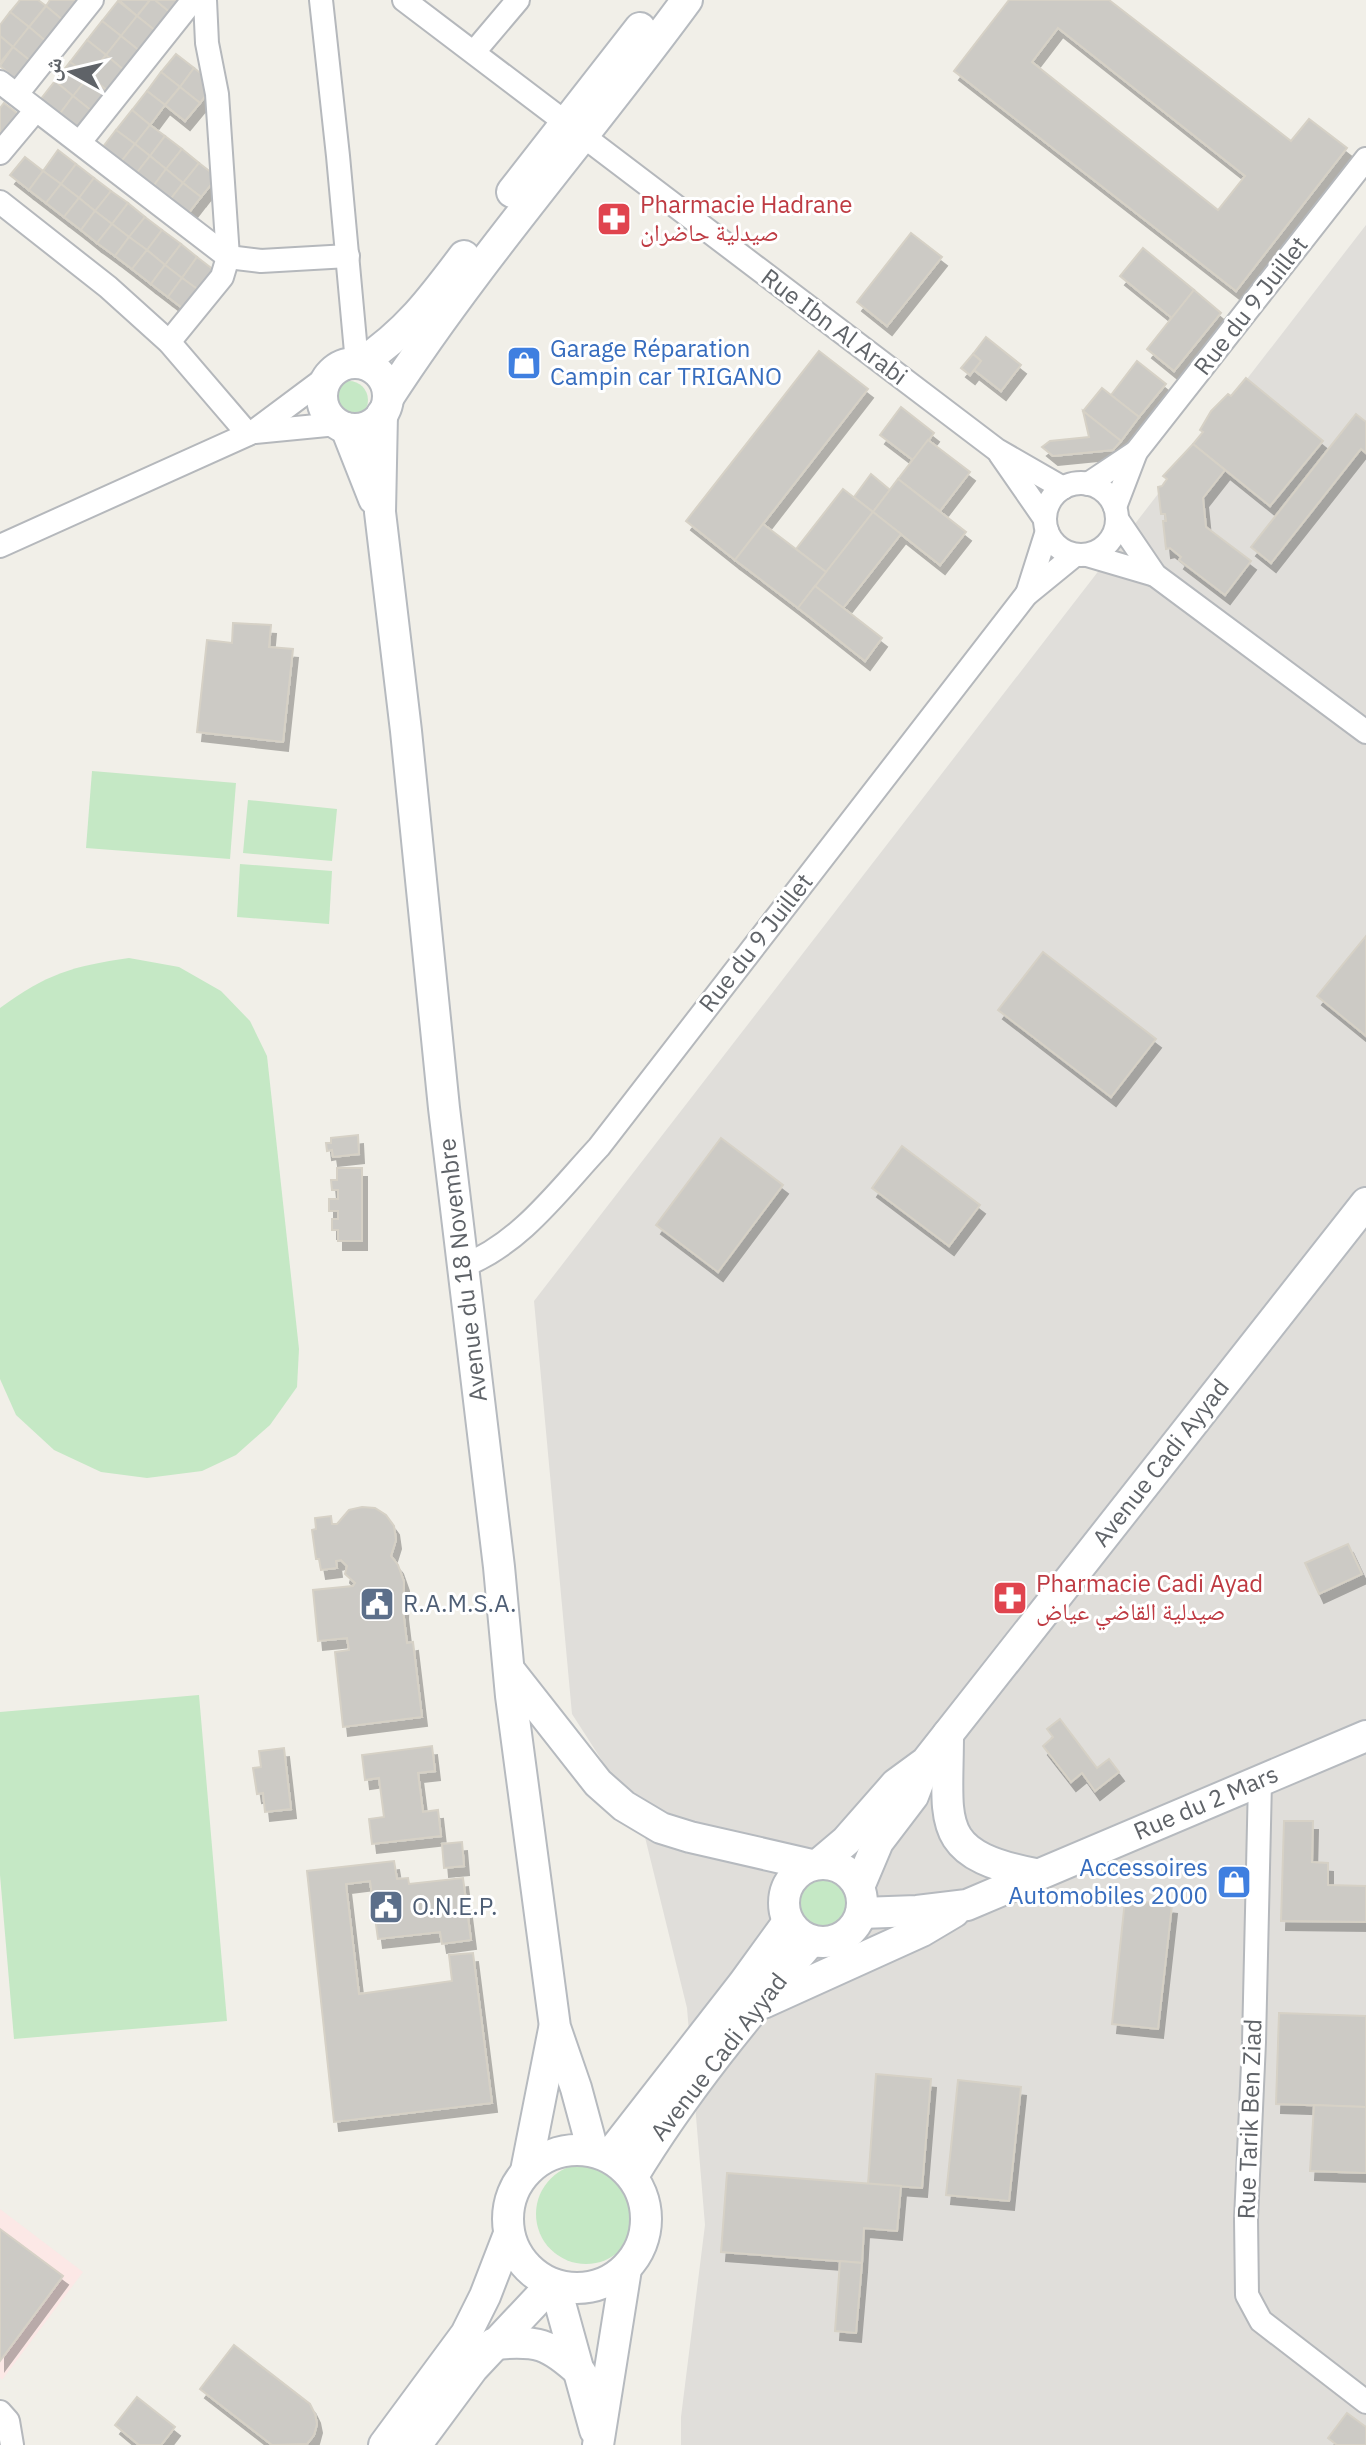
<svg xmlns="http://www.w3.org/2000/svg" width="1366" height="2445" font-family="'IBM Plex Sans','Noto Naskh Arabic',sans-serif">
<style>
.industrial{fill:#e0deda}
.medical{fill:#fce8e6}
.green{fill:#c5e8c5}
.building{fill:#cccac5;stroke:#d6d1c6;stroke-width:2;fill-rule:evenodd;filter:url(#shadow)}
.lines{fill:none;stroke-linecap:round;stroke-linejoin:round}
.street-casing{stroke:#b5b8bc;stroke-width:26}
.secondary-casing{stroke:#b6babf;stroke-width:34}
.street{stroke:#fff;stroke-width:22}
.secondary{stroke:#fff;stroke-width:30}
.labels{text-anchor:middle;stroke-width:6;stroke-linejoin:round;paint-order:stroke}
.health-label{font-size:24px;fill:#be3a42;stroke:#fff;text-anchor:start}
.street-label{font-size:24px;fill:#5f6368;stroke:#fff}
.shop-label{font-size:24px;fill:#366cbe;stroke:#fff;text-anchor:start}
.service-label{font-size:24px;fill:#4e5e75;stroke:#fff;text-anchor:start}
</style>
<defs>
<filter id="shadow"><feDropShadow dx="5" dy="9" stdDeviation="0" flood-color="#0004"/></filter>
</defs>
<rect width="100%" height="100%" fill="#f1efe8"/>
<path class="industrial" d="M1366,225V2445H681V2417L705,2225L687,2008L641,1821L572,1714L534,1301Z"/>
<path class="medical" d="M0,2209L83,2272L2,2380L0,2378Z"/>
<g class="green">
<circle cx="349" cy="400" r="19"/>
<path d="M92,771L236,783L230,859L86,848Z"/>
<path d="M248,800L337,809L332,861L243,853Z"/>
<path d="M240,864L332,871L329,924L237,917Z"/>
<path d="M129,958L179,967L221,991L250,1021L267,1056L299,1349L297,1387L270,1425L236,1455L202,1471L147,1478L101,1472L54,1450L16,1415L0,1379V1008C46,974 73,966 129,958Z"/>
<path d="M199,1695L227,2021L14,2039L0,1875V1712Z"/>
<circle cx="822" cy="1902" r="33"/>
<circle cx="586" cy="2214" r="50"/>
</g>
<g class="building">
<path d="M20,0H38L46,6L29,27L10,12Z"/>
<path d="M50,0H77L80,3L65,22L46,6Z"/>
<path d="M119,0H150L137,16Z"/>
<path d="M150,0H155L171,13L157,32L137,16Z"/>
<path d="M155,0H182L171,13Z"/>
<path d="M1009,0H1109L1291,141L1309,119L1347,148L1236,291L954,71ZM1058,28L1245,176L1218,210L1032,62Z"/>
<path d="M118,1L137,16L121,36L102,21Z"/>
<path d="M46,6L65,22L48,43L29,27Z"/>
<path d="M10,12L29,27L13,47L0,36V25Z"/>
<path d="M137,16L157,32L141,52L121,36Z"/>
<path d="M102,21L121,36L106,55L87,40Z"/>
<path d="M29,27L48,43L33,63L13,47Z"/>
<path d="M0,36L13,47L0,63Z"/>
<path d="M121,36L141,52L125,71L106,55Z"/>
<path d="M87,40L106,55L89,76L70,62Z"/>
<path d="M13,47L33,63L18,81L0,66Z"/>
<path d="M176,54L194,68L180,87L161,72Z"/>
<path d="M106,55L125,71L109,92L89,76Z"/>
<path d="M70,62L89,76L73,96L55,81Z"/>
<path d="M194,68L214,84L200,103L180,87Z"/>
<path d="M161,72L180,87L165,105L147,91Z"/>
<path d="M89,76L109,92L93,112L73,96Z"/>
<path d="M55,81L73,96L59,115L40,100Z"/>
<path d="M180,87L200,103L185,121L165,105Z"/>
<path d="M147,91L165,105L150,125L132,110Z"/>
<path d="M73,96L93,112L78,130L59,115Z"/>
<path d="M4,103L22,117L7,137L0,132V108Z"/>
<path d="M132,110L150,125L135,144L116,130Z"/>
<path d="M150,125L165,136L150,156L135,144Z"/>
<path d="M116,130L135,144L120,163L102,148Z"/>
<path d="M165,136L182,149L166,169L150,156Z"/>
<path d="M135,144L150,156L135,175L120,163Z"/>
<path d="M182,149L199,163L183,183L166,169Z"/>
<path d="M58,150L76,164L61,184L43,171Z"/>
<path d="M150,156L166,169L152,188L135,175Z"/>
<path d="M25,157L43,171L29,190L10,175Z"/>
<path d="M199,163L217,177L201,197L183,183Z"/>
<path d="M76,164L94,178L79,198L61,184Z"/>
<path d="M166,169L183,183L169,201L152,188Z"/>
<path d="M43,171L61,184L46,203L29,190Z"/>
<path d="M94,178L111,191L95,211L79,198Z"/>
<path d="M183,183L201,197L187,215L169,201Z"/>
<path d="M61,184L79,198L64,217L46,203Z"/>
<path d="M111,191L128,203L112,224L95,211Z"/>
<path d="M79,198L95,211L81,230L64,217Z"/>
<path d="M128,203L145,217L129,237L112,224Z"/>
<path d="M95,211L112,224L97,243L81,230Z"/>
<path d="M145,217L162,230L147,250L129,237Z"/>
<path d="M112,224L129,237L115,256L97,243Z"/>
<path d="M162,230L181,244L165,265L147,250Z"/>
<path d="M911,233L942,257L887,326L857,302Z"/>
<path d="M129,237L147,250L132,269L115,256Z"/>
<path d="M181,244L197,257L182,278L165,265Z"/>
<path d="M1143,248L1194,290L1172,318L1120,276Z"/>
<path d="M147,250L165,265L151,284L132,269Z"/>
<path d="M197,257L215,271L200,291L182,278Z"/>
<path d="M165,265L182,278L168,297L151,284Z"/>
<path d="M182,278L200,291L185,310L168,297Z"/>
<path d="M1194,290L1221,313L1174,371L1147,349Z"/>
<path d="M986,337L1021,365L1001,391L974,370L981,361L973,354Z"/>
<path d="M819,351L868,389L735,560L686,521Z"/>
<path d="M973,354L981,361L970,375L961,368Z"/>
<path d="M1137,361L1166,384L1139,417L1111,395Z"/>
<path d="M1246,378L1323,441L1270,506L1193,444L1203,432L1200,430L1211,411L1228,394L1231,396Z"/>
<path d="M1102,388L1139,417L1121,441L1083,411Z"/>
<path d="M901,407L934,433L913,460L880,435Z"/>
<path d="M1083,411L1121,441L1113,450L1053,456L1042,447L1050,441L1089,437Z"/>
<path d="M1356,414L1366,422V453L1361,449L1271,563L1251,547Z"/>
<path d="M928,440L970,472L940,511L898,479Z"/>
<path d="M1193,444L1225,470L1203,498L1206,527L1251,561L1225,595L1179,560L1181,557L1170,548L1166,549L1163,521H1166L1165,514H1161L1158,487L1162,486L1167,479L1163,476Z"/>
<path d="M871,474L890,490L873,512L854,497Z"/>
<path d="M898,479L966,532L940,565L873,512Z"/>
<path d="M843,489L873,512L826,572L796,549Z"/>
<path d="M873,512L901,534L843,608L815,586Z"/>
<path d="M763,524L826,572L798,608L735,560Z"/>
<path d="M815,586L882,638L865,661L798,608Z"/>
<path d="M233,623L271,625L269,647L293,649L283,742L197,732L207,640L232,643Z"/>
<path d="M1366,936V1036L1317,996Z"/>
<path d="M1043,952L1156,1039L1111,1097L998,1010Z"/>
<path d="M358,1135L359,1154L333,1157L332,1150L327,1151L326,1143H331V1138Z"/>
<path d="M721,1138L783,1185L718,1272L656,1225Z"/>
<path d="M902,1146L980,1205L949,1246L872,1188Z"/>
<path d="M337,1168H362V1241H338V1230H332V1219H338V1211H329V1199H338V1190H332L331,1180H337Z"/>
<path d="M362,1507L375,1508L386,1515L394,1526L396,1540L391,1556L398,1565L404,1582L403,1610L407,1643L413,1642L422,1717L343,1727L335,1652L349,1650L347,1638L318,1641L313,1590L353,1586L355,1583L345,1574L347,1566L341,1560L336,1561L337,1568L321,1570L319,1559H316L312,1530L316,1529L315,1518L331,1516L332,1524H337L349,1510Z"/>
<path d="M1348,1544L1362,1574L1319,1594L1305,1563Z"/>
<path d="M1060,1719L1097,1768L1109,1759L1119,1772L1095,1791L1082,1773L1071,1782L1043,1746L1053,1737L1047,1729Z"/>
<path d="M432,1746L435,1771L418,1773L423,1812L438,1810L441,1836L372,1844L369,1819L384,1817L379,1778L365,1780L362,1755Z"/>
<path d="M284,1748L291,1809L265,1812L263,1793L257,1794L253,1768L261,1767L259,1751Z"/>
<path d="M1284,1821H1313L1312,1862L1328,1863V1885L1366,1886V1922L1281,1921Z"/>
<path d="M462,1842L464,1866L444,1868L442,1844Z"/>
<path d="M394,1861L397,1879L408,1878L409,1884L463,1878L471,1940L442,1944L440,1932L378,1939L370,1881L346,1884L359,1994L452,1981L449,1955L473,1953L492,2103L334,2122L307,1871Z"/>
<path d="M1125,1900L1172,1905L1158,2029L1112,2024Z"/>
<path d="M1279,2013L1366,2016V2107L1276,2104Z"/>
<path d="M876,2074L931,2079L922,2188L868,2184Z"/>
<path d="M958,2080L1021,2087L1009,2201L946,2195Z"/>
<path d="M1314,2105L1366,2107V2173L1310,2171Z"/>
<path d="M727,2173L901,2186L897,2231L864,2228L862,2263L721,2252Z"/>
<path d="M0,2229L63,2276L0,2361Z"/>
<path d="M840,2261L862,2263L856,2333L835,2331Z"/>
<path d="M234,2345L310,2404L315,2414L317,2424L314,2435L307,2444L272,2445L200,2389Z"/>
<path d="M137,2397L175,2427L161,2445H139L115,2425Z"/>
<path d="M1347,2413L1366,2427V2445H1337L1328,2438Z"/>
</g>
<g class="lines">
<g class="street-casing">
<g id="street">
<path d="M321,0L338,156L357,363"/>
<path d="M404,0L997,450L1063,488"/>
<path d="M474,52L518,0"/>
<path d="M0,82L228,257L261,261L348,256"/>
<path d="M17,94L92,0"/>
<path d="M80,142L193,0"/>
<path d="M0,153L36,110"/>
<path d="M0,202L108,287L169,342L248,434"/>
<path d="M169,342L222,277L228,257L217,94L207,43L205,0"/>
<path d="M255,432L337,424"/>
<path d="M1000,454L1045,519"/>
<circle cx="1081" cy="519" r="36"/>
<path d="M1088,484L1136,452"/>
<path d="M1115,507L1136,452L1366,159"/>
<path d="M1117,519L1155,575L1366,732"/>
<path d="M0,546L253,432L328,376"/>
<path d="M1087,555L1155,575"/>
<path d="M1027,594L1047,531"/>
<path d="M463,1266C520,1244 558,1191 599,1147L1026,595L1075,555"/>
<path d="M1260,1781L1254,2042L1246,2219L1247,2295L1261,2321L1366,2402"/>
<path d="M0,2412L8,2421L12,2445"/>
</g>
</g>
<g class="secondary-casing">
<g id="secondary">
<path d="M512,192L640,28"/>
<path d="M361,363C407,332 431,300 464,256"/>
<circle cx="355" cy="396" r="33"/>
<path d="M388,398C478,259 589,134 687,0"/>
<path d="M382,414L380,512L406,731L444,1108L499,1567L511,1696L555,2027L576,2088L593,2151"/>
<path d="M346,428L374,499"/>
<path d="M510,1671L598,1783L624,1806L661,1828L690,1837L812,1865"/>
<path d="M948,1734C948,1823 933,1854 1035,1874"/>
<path d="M820,1863L846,1841L896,1784L926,1762L1366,1203"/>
<circle cx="823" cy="1903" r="39"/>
<path d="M859,1887L878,1842L913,1796L923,1770"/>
<path d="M861,1913L917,1911L967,1905L1366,1736"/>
<path d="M763,2003L922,1931L954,1912"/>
<circle cx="577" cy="2219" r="69"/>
<path d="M609,2156L743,1984L788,1922"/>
<path d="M526,2171L554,2029"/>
<path d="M633,2176C683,2093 747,2015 811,1941"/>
<path d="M555,2285L595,2430"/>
<path d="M493,2344C538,2340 548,2343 581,2373"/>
<path d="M384,2445L466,2334L485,2296L509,2234"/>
<path d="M416,2445L473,2368L552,2284"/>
<path d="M598,2445L626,2269"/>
</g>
</g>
<use href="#street" class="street"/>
<use href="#secondary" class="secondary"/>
</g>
<defs>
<g id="pharmacy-square" transform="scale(1.8)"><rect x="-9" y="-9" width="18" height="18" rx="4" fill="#e0444e" stroke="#fff"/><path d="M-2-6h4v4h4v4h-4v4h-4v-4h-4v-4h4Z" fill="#fff"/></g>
<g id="shop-square" transform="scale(1.8)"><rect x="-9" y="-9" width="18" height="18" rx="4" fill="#3f7fe0" stroke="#fff"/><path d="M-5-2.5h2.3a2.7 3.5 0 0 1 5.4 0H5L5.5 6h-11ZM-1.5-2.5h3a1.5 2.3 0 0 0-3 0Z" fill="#fff"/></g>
<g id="civic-square" transform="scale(1.8)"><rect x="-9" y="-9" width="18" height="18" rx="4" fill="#5c6f8a" stroke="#fff"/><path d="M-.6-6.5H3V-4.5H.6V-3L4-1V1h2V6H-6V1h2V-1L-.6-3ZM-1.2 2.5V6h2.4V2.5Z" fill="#fff"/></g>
</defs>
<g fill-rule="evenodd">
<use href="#pharmacy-square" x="614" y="219"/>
<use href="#shop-square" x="524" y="363"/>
<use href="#pharmacy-square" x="1010" y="1598"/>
<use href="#civic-square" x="377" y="1604"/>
<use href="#shop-square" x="1234" y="1882"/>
<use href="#civic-square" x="386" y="1907"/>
</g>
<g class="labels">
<g class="health-label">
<text x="640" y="213">Pharmacie Hadrane<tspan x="640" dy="28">صيدلية حاضران</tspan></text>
<text x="1036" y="1592">Pharmacie Cadi Ayad<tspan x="1036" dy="28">صيدلية القاضي عياض</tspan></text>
</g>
<g class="street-label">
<text transform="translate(1251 306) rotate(-52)" y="8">Rue du 9 Juillet</text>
<text transform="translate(834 327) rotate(37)" y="8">Rue Ibn Al Arabi</text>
<text transform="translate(756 943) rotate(-52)" y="8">Rue du 9 Juillet</text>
<text transform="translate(463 1270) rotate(-97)" y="8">Avenue du 18 Novembre</text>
<text transform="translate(1161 1463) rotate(-52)" y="8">Avenue Cadi Ayyad</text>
<text transform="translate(1206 1803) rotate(-23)" y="8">Rue du 2 Mars</text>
<text transform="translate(719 2057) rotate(-52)" y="8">Avenue Cadi Ayyad</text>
<text transform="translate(1250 2119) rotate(-88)" y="8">Rue Tarik Ben Ziad</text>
</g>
<g class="shop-label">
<text x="550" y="357">Garage Réparation<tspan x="550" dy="28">Campin car TRIGANO</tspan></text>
<text x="1208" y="1876" text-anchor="end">Accessoires<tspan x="1208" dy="28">Automobiles 2000</tspan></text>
</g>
<g class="service-label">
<text x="403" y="1612">R.A.M.S.A.</text>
<text x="412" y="1915">O.N.E.P.</text>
</g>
</g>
<g transform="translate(72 72) rotate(278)" stroke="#ffffff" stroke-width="6" paint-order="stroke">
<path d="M0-6L14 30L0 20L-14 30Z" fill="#5f6368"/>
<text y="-12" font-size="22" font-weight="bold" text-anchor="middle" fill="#5f6368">ش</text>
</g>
</svg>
